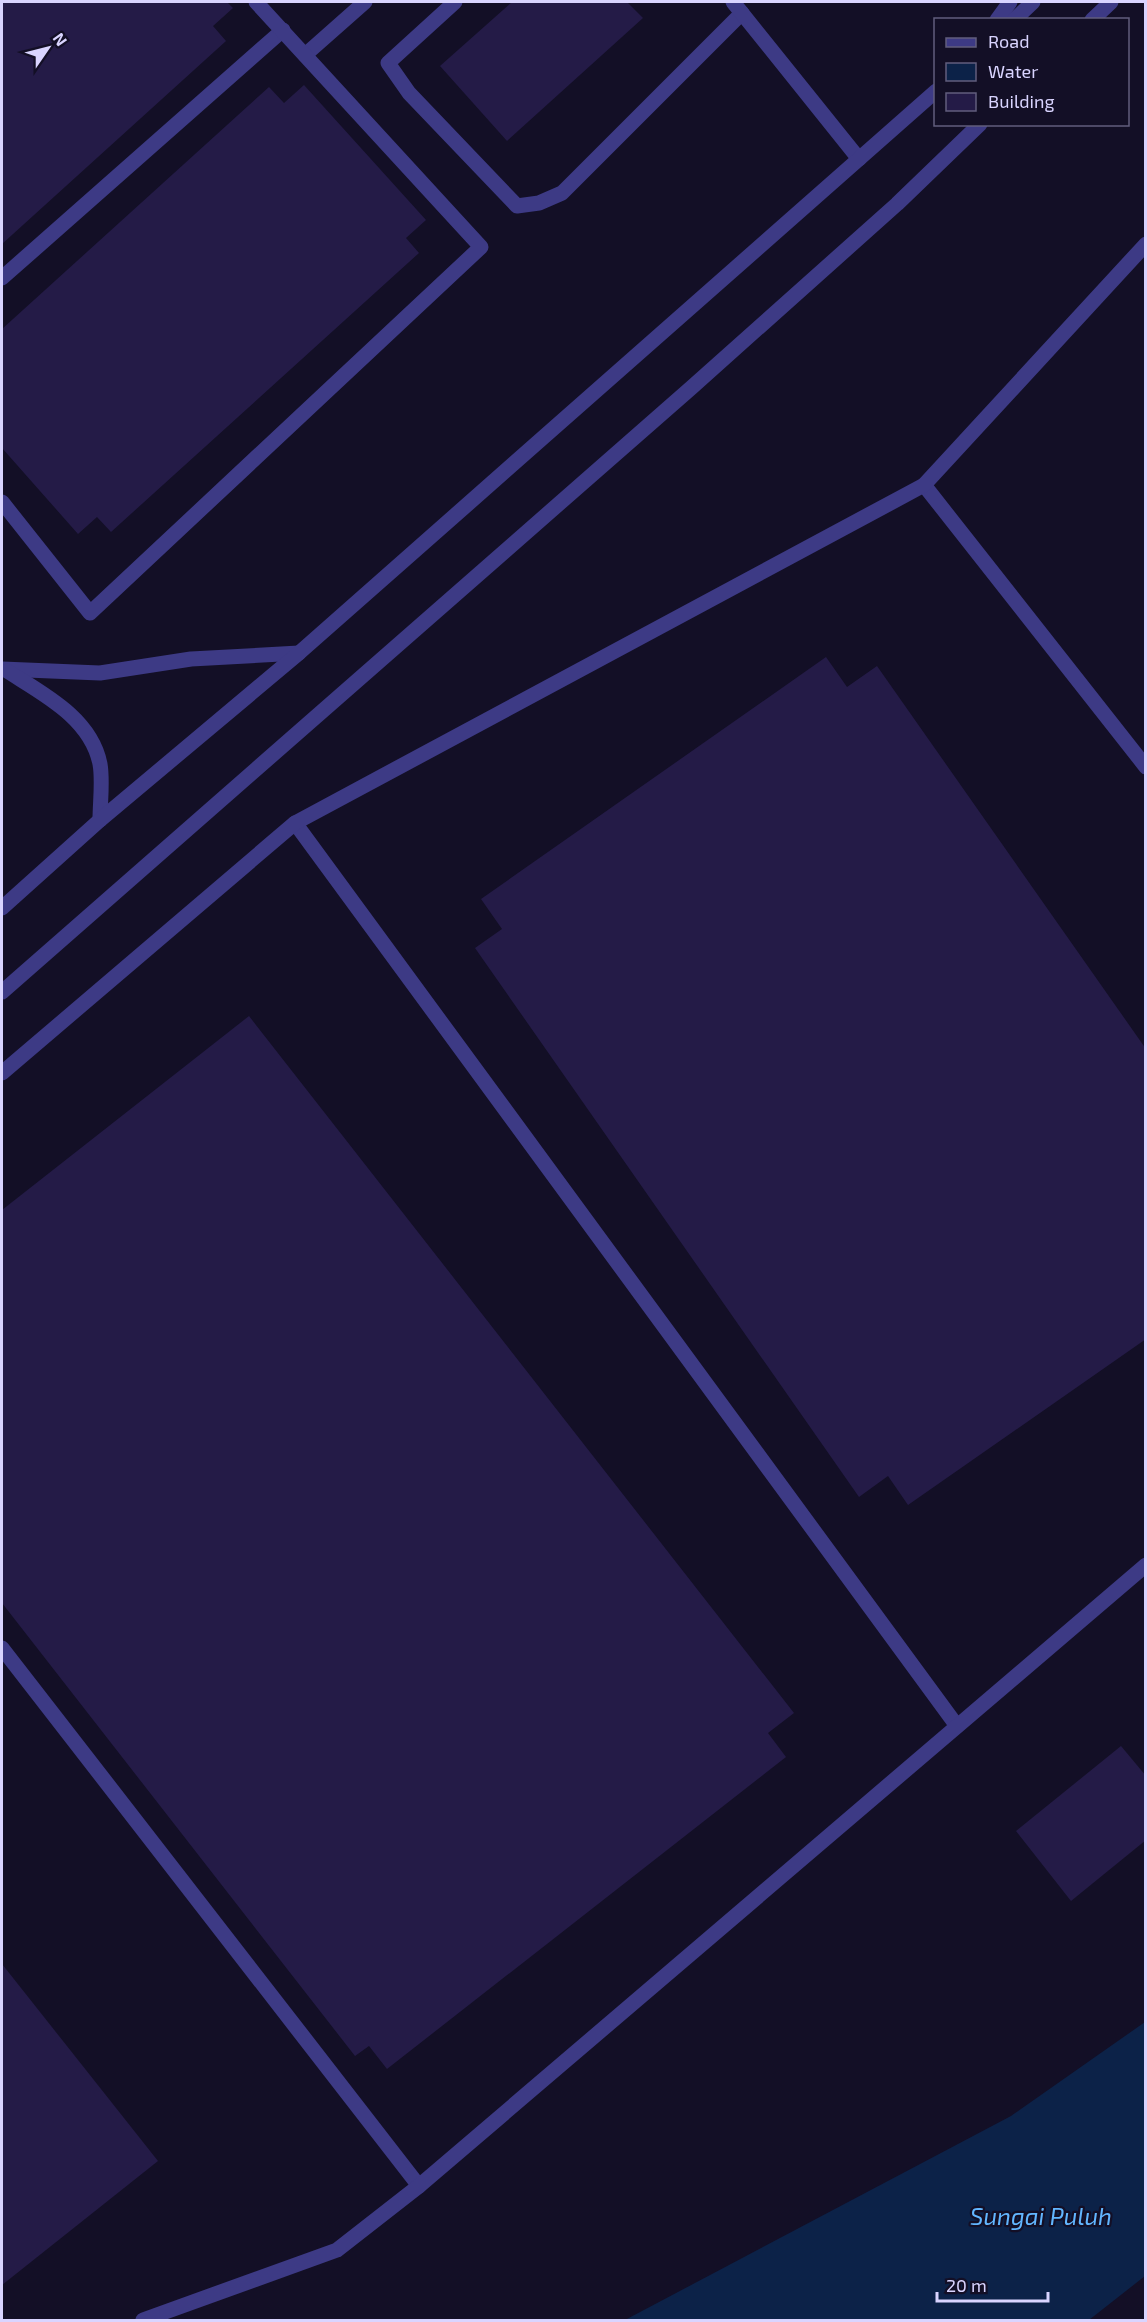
<svg xmlns="http://www.w3.org/2000/svg" width="1147" height="2322" font-family="'Exo 2',sans-serif">
<style>
.water{fill:#0c2248}
.building{fill:#241b47}
.lines{fill:none;stroke-linecap:round;stroke-linejoin:round}
.lane{stroke:#3d3a85;stroke-width:15}
.street{stroke:#3d3a85;stroke-width:15}
.labels{text-anchor:middle;stroke-width:4.5;stroke-linejoin:round;paint-order:stroke}
.water-label{font-size:24px;font-style:italic;fill:#62b6ff;stroke:#130f26}
</style>
<rect width="100%" height="100%" fill="#130f26"/>
<path class="water" d="M1145,2022V2276L1089,2320H625L1011,2116Z"/>
<g class="building">
<path d="M2,2H227L233,8L213,26L226,41L2,244Z"/>
<path d="M512,2H627L643,18L507,141L440,66Z"/>
<path d="M304,85L426,220L406,238L419,253L111,532L97,517L78,534L2,448V329L269,87L284,103Z"/>
<path d="M826,657L847,687L877,666L1146,1049V1339L908,1505L888,1476L859,1497L475,948L502,929L481,899Z"/>
<path d="M249,1016L794,1713L768,1733L786,1757L387,2069L369,2046L355,2056L2,1603V1210Z"/>
<path d="M1121,1746L1146,1776V1840L1071,1901L1016,1831Z"/>
<path d="M2,1964L158,2161L2,2285Z"/>
</g>
<g class="lines">
<g class="lane">
<path d="M455,2L388,63L409,93L517,206L539,203L562,193L742,13"/>
<path d="M733,2L859,159"/>
<path d="M305,55L365,2"/>
<path d="M2,278L283,30"/>
<path d="M924,485L1146,767"/>
<path d="M2,502L90,613L481,247L256,2"/>
<path d="M2,669L100,673L191,659L299,653"/>
<path d="M7,671C43,694 91,718 100,764C103,781 100,802 100,820"/>
<path d="M295,823L957,1726"/>
<path d="M2,1073L295,823L924,485L1146,244"/>
<path d="M2,1648L419,2186"/>
<path d="M143,2320L337,2250L419,2186L1146,1565"/>
</g>
<g class="street">
<path d="M997,20L1010,2"/>
<path d="M1014,20L1033,2"/>
<path d="M1092,20L1111,2"/>
<path d="M2,908L100,820L299,653L936,91"/>
<path d="M2,992L691,388L897,204L980,124"/>
</g>
</g>
<g class="labels">
<g class="water-label">
<text x="1041" y="2225">Sungai Puluh</text>
</g>
</g>
<rect width="1147" height="2322" fill="none" stroke="#d9d4ff" stroke-width="6"/>
<rect x="934" y="18" width="195" height="108" fill="#130f26" stroke="#625e7d" stroke-width="1.5"/>
<rect x="946" y="38" width="30" height="9" fill="#3d3a85" stroke="#625e7d" stroke-width="1.5"/>
<text x="988" y="48" font-size="18" fill="#d9d4ff">Road</text>
<rect x="946" y="63" width="30" height="18" fill="#0c2248" stroke="#625e7d" stroke-width="1.5"/>
<text x="988" y="78" font-size="18" fill="#d9d4ff">Water</text>
<rect x="946" y="93" width="30" height="18" fill="#241b47" stroke="#625e7d" stroke-width="1.5"/>
<text x="988" y="108" font-size="18" fill="#d9d4ff">Building</text>
<g transform="translate(48 48) rotate(55)" stroke="#130f26" stroke-width="4.5" paint-order="stroke">
<path d="M0-4.5L10 22L0 15L-10 22Z" fill="#d9d4ff"/>
<text y="-9" font-size="16" font-weight="bold" text-anchor="middle" fill="#d9d4ff">N</text>
</g>
<path d="M937 2292v9h111v-9" fill="none" stroke="#d9d4ff" stroke-width="3"/>
<text x="946" y="2292" font-size="18" fill="#d9d4ff" stroke="#130f26" stroke-width="4.5" paint-order="stroke">20 m</text>
</svg>
